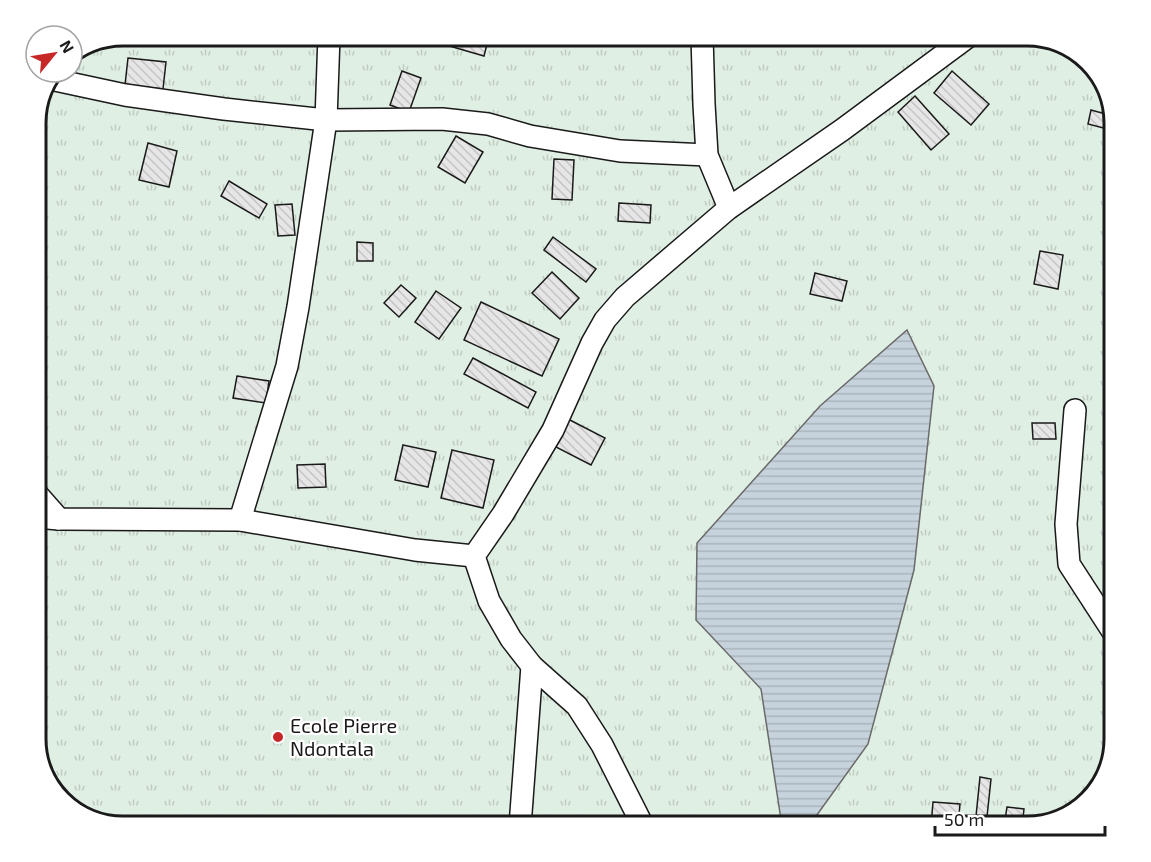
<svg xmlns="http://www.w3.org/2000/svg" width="1151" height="862" font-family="'Exo 2',sans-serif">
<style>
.grass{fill:url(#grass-tufts);stroke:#6a6a6a;stroke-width:1.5}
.water{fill:url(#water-rules);stroke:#6a6a6a;stroke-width:1.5}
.building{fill:url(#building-back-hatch);stroke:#1a1a1a;stroke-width:1.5}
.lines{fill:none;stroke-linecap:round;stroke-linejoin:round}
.minor-casing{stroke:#1a1a1a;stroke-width:24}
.minor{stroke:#fff;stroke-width:21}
.poi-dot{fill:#c62828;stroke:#fff;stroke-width:2}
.labels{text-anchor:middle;stroke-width:4.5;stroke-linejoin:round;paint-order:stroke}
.poi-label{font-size:20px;fill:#1a1a1a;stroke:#fff;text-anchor:start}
.rim{fill:none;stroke:#1a1a1a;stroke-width:3}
</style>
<defs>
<pattern id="grass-tufts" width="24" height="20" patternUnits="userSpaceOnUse" patternTransform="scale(1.5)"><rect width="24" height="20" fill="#e0efe3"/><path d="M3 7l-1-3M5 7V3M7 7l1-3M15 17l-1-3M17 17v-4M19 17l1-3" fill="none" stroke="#c0ccc2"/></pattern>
<pattern id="water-rules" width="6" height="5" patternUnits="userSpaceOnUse" patternTransform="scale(1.5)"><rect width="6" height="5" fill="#c6d2dc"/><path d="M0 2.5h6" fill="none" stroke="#aab4bc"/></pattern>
<pattern id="building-back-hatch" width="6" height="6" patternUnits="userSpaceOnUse" patternTransform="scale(1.5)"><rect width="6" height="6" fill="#e6e6e6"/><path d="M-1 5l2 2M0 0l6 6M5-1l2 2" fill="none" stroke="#c5c5c5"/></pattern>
</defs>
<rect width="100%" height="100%" fill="#fff"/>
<path class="grass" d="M123,36H1028L1081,54L1106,85L1115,123V739L1097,792L1066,817L1028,826H123L70,808L45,778L36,744V117L59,72H72V55Z"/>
<path class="water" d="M907,330L934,386L914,570L868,744L809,826H782L761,689L696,620L697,543L820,406Z"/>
<g class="building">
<path d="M441,36H489L484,56L439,43Z"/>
<path d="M725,36H764L763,40L725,38Z"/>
<path d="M128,58L166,62L163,89L125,85Z"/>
<path d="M402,71L421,78L409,112L390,105Z"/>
<path d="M952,71L989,104L971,125L934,93Z"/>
<path d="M915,96L949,134L931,150L898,112Z"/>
<path d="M1091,110L1113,116L1115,131L1088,124Z"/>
<path d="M456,136L483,152L465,183L438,167Z"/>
<path d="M148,143L177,151L169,187L139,180Z"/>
<path d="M554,159L574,160L572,200L552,199Z"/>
<path d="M229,181L267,204L259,218L221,196Z"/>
<path d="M619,203L651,205L650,223L618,221Z"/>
<path d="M292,204L295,235L278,236L275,205Z"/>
<path d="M553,237L596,269L586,282L544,250Z"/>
<path d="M357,242L373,243V261H357Z"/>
<path d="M1040,251L1063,255L1058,289L1034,284Z"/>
<path d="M552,272L579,298L560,319L532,293Z"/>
<path d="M815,273L847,281L842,301L810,294Z"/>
<path d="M401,285L416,298L399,317L384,303Z"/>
<path d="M436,291L461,308L439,339L415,322Z"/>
<path d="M481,302L559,339L542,376L464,340Z"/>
<path d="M473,358L536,392L528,408L464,374Z"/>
<path d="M237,376L269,381L266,403L233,398Z"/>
<path d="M568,419L605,438L591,465L554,446Z"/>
<path d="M1032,423H1055L1056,439H1033Z"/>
<path d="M403,445L436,452L428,487L395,480Z"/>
<path d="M452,450L494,460L483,508L441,498Z"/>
<path d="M325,464L326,487L298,488L297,465Z"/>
<path d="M980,777L991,779L986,826H975Z"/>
<path d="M933,802L960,804L958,826H931Z"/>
<path d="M1007,807L1024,809L1022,826H1004Z"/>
</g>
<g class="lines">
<g class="minor-casing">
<g id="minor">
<path d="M702,36L704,104L707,155L729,208"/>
<path d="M55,80L125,95L224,109L326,120L442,119L488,124L530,136L620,151L707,155"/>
<path d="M1075,410L1066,524L1069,564L1115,635"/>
<path d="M36,493L59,519"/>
<path d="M36,517L59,519L240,520L415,550L474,556"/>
<path d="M240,520L287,366L298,307L326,120L329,36"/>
<path d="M520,826L532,666"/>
<path d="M643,826L602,745L577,706L532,666L511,639L489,601L474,556L503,514L553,430L592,343L605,320L625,297L729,208L842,130L969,36"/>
</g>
</g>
<use href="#minor" class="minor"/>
</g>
<circle class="poi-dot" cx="278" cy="737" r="6"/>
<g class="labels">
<g class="poi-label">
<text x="290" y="733">Ecole Pierre<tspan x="290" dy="23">Ndontala</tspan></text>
</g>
</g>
<path d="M0 0H1151V862H0ZM123 46H1027A77 77 0 0 1 1104 123V739A77 77 0 0 1 1027 816H123A77 77 0 0 1 46 739V123A77 77 0 0 1 123 46Z" fill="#fff" fill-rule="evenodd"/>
<path class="rim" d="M123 46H1027A77 77 0 0 1 1104 123V739A77 77 0 0 1 1027 816H123A77 77 0 0 1 46 739V123A77 77 0 0 1 123 46Z"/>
<g transform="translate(54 54) rotate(60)"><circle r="28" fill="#ffffff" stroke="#a3a3a3" stroke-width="1.5"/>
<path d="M0-4.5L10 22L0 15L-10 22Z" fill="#c62828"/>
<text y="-9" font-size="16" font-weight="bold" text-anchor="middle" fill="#1a1a1a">N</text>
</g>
<path d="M935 826v9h170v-9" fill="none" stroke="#1a1a1a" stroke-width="3"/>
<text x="944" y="826" font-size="18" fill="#1a1a1a" stroke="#ffffff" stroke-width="4.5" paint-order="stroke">50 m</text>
</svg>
